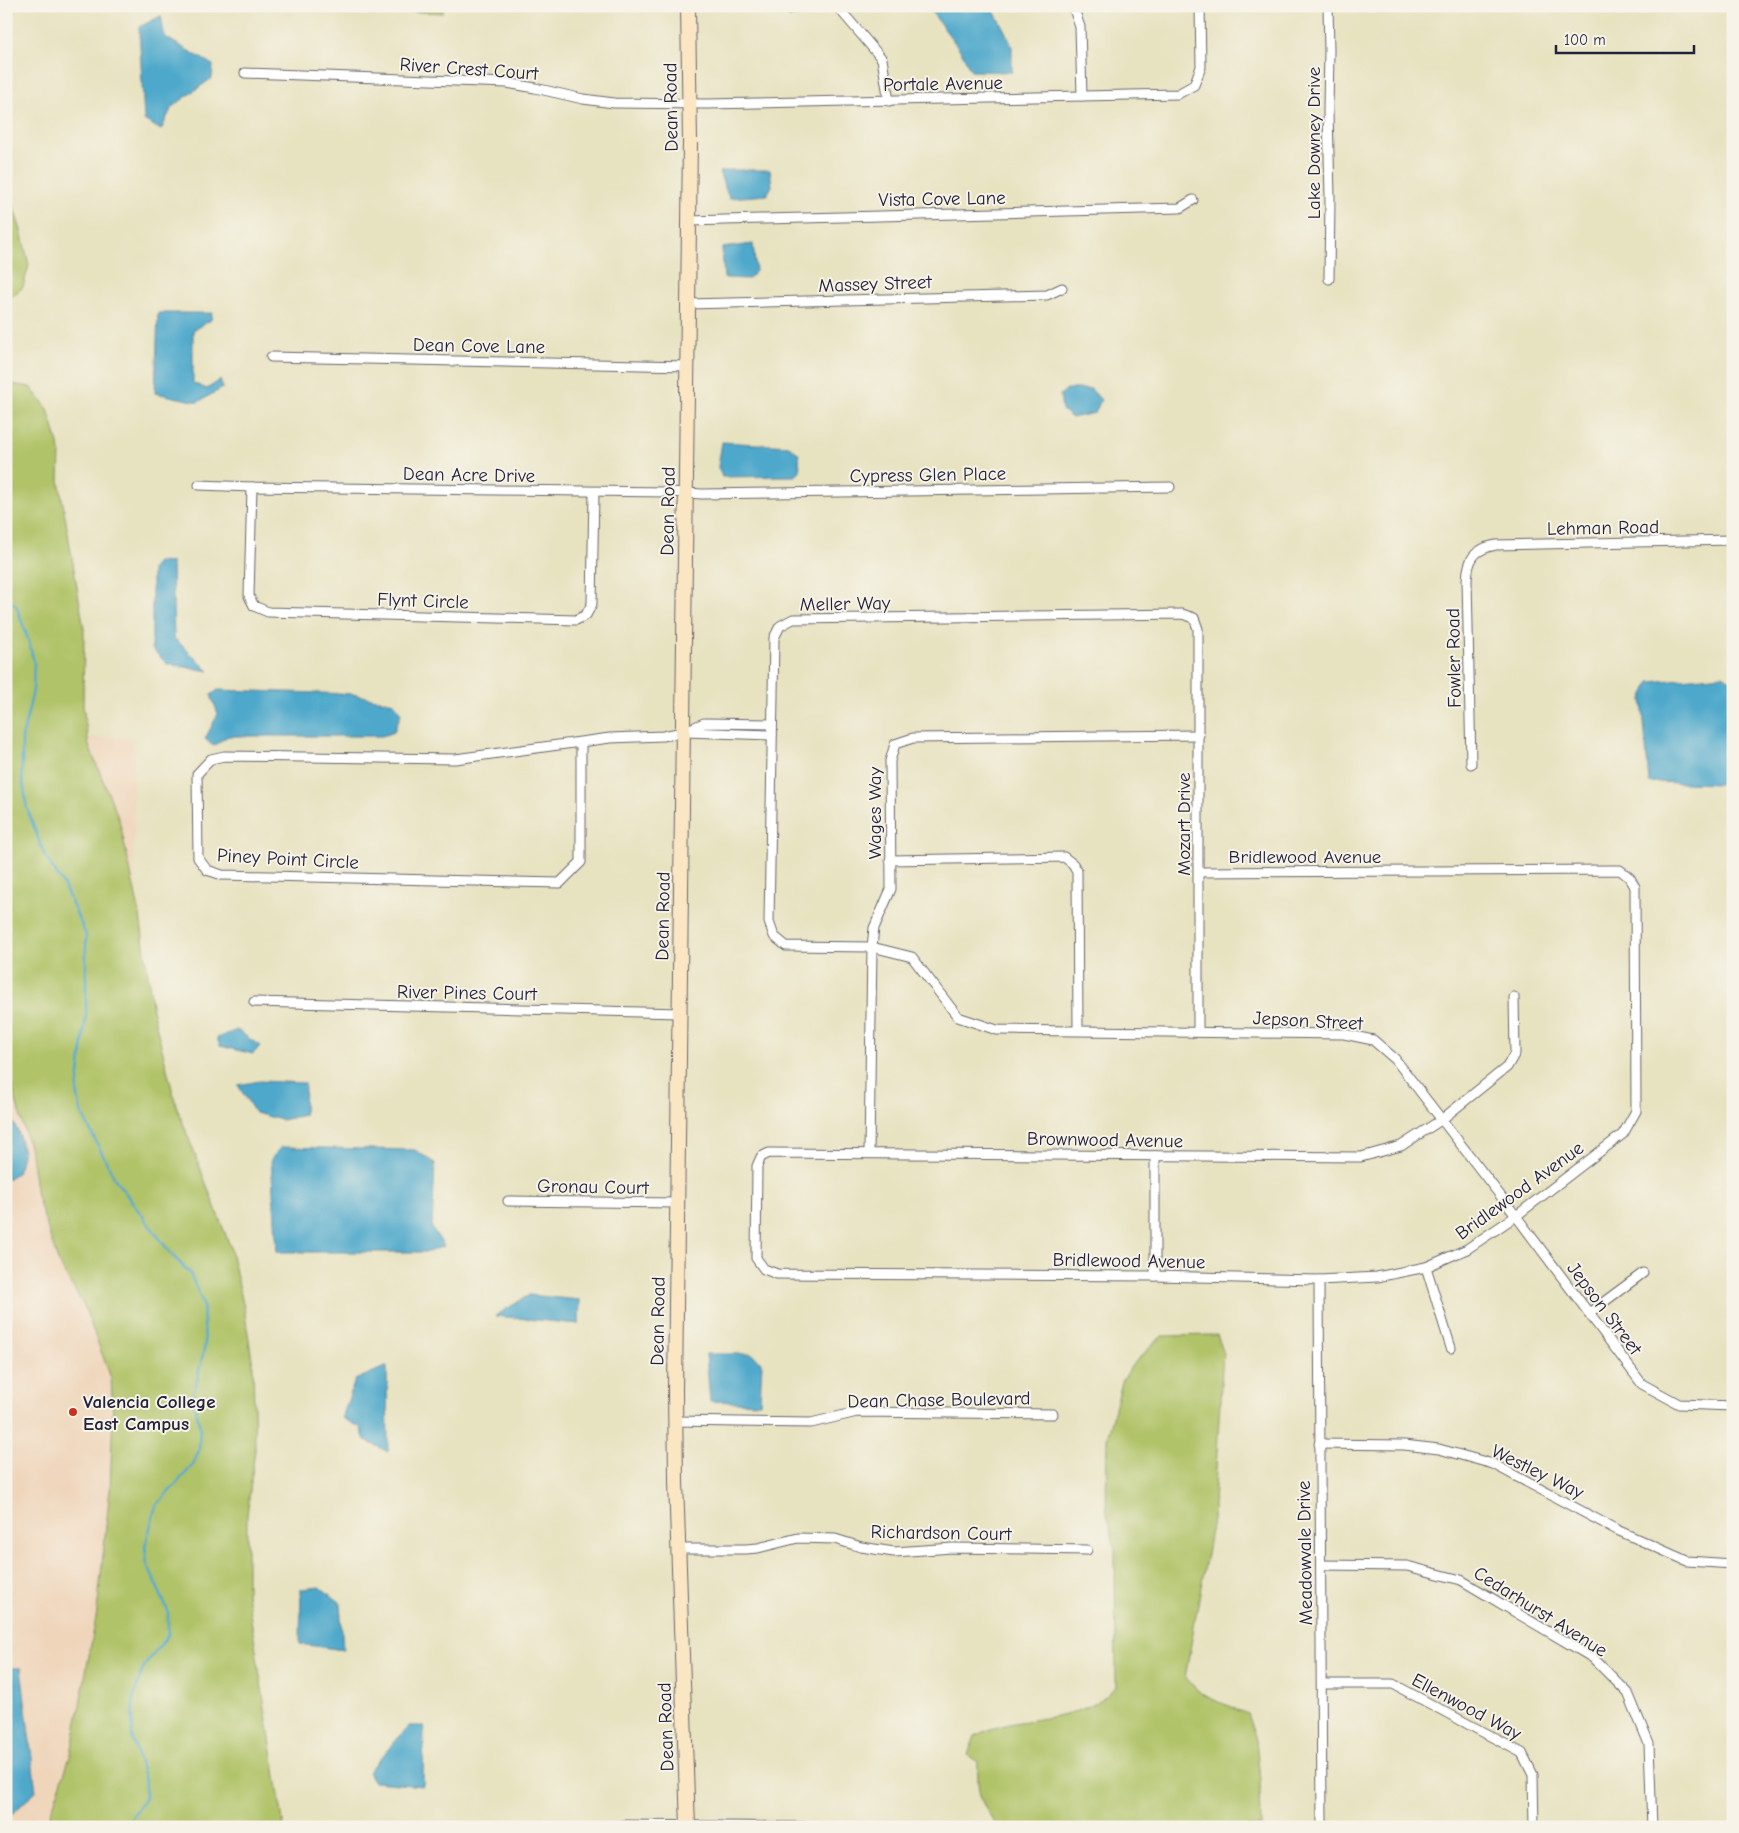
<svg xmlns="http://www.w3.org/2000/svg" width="1739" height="1833" font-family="'Comic Neue',sans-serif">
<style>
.built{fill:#efd6bb}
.green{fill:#b0c367;stroke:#697251}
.water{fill:#4ea8cb;stroke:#386583}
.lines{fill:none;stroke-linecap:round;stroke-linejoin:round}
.stream{stroke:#4ea8cb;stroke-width:2.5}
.minor-casing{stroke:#67656a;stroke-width:11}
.secondary-casing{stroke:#67656a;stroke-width:16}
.minor{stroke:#fff;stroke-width:9}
.secondary{stroke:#fbe6c4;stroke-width:14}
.poi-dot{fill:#c8321e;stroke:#f7f3e8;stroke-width:2}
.labels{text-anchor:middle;stroke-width:4;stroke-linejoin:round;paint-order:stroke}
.street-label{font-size:19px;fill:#22223b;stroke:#f7f3e8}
.poi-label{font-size:19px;font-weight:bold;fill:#22223b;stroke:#f7f3e8;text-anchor:start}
</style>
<rect width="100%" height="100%" fill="#f7f3e8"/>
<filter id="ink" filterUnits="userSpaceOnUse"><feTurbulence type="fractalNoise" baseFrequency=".02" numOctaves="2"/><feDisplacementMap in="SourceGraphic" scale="10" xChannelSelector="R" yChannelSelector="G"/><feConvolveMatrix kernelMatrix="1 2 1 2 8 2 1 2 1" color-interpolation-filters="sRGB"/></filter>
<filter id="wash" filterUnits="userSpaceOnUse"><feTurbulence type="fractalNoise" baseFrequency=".0096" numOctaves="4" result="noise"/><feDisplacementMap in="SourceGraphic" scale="20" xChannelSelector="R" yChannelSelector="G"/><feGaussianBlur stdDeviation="1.12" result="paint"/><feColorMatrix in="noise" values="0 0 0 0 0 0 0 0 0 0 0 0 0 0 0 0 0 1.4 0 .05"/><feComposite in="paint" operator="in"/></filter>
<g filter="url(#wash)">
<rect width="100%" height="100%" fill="#e7e2c0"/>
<path class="built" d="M6,736L133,738L142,1827H6Z"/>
<g class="green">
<path d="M403,6H443V13L403,11Z"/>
<path d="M6,186L20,227L29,265L23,287L6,302Z"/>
<path d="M6,383L30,387L48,409L60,451L59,480L84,629L83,706L89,746L119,819L140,915L153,1013L176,1105L230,1246L244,1308L253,1366L255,1450L247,1515V1594L284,1827H46L71,1754L97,1612L110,1489L113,1413L111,1378L84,1306L59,1264L37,1196L31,1154L6,1065Z"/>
<path d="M1217,1335L1223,1351L1213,1519L1185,1678L1203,1695L1247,1714L1256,1740L1260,1780L1261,1827H998C979,1801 977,1794 978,1762L968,1755L975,1736C1014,1715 1064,1724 1102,1699C1107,1696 1112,1690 1116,1686L1115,1549L1106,1509L1107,1439L1122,1382L1132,1365L1162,1336Z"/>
</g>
<g class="water">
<path d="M927,6H991L1004,29L1012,46V72L971,71L961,51Z"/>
<path d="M161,16L165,37L213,65L212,78L172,107L161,130L144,120L139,27Z"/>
<path d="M730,170H770L772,186L767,195L729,198L719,172Z"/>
<path d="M753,244L756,271L749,279L724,278L722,248Z"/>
<path d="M158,313H212L211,320L193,330V383L207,389L220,380L223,388L198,402L155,393Z"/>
<path d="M1067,389H1091L1101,400L1095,413L1072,418L1062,410L1060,395Z"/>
<path d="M722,442L789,446L799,454L800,472L795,476L722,477L718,467Z"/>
<path d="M157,562L172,563L174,638L209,671L167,664L152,649V569Z"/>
<path d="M1723,675L1733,682V777L1719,784L1649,782L1642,699L1650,682Z"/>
<path d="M218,690L353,694L394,703L401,714L394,732L382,736H228L213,746L205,739L218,714L211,695Z"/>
<path d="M237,1030L260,1046L253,1054L220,1046L217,1038Z"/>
<path d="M260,1081L305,1083L304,1115L282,1120L255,1113L238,1085Z"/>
<path d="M6,1109L18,1131L23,1151L18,1172L6,1180Z"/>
<path d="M281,1147L415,1150L435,1163L432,1228L444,1246L428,1252H277L271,1159Z"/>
<path d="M529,1295L580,1300L579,1324L495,1316Z"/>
<path d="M706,1354H751L762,1362L760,1403L710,1401Z"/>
<path d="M387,1366L388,1452L365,1440L360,1427L342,1418L355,1380Z"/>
<path d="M320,1587L340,1602L343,1650L300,1644L301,1589Z"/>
<path d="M6,1668H21L36,1791L6,1820Z"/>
<path d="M409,1726H424L423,1786L374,1782L368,1772Z"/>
</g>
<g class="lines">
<path class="stream" d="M6,599L16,605L29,642L34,663L33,691L22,738V777L27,808L44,854L64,886L86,935V1016L77,1091L81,1112L115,1179L171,1254L190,1273L203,1304L205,1345L193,1397L200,1427L199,1450L193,1465L156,1506L145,1546L147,1564L168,1611V1635L143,1668L133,1699L132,1736L145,1781V1798L129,1822V1827"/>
</g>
</g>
<g filter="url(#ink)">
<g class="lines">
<g class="minor-casing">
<g id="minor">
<path d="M837,6L882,59L889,101"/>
<path d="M1073,6L1080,27L1082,96"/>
<path d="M1328,6L1329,50L1328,111L1330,198L1329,279"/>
<path d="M789,9L796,6"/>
<path d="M245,73L507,83L535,88L583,99L614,103L707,104L1178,94L1194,85L1201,67L1200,6"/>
<path d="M689,221L1180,208L1193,200"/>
<path d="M688,304L1047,295L1062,288"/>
<path d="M271,357L687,366"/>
<path d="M199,485L252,487L669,492L702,494L1170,487"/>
<path d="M252,487L249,596L254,606L268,612L576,620L586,615L592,604L594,492"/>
<path d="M686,732L772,735"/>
<path d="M581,742V862L560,883L222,875L207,870L198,858L197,774L211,759L224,756L455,759L610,738L663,736L683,732L704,723L772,724"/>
<path d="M1471,764L1467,580C1468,559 1474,549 1496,545L1733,540"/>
<path d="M890,860L1064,857L1073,864L1077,871L1078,1030"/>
<path d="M1199,872L1620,870L1630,878L1635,887L1636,1111L1623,1134L1516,1216L1467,1249L1426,1267L1377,1277L1319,1280L1155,1276L777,1274L764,1269L756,1258L757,1166L761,1157L769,1153L1361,1157L1401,1146L1441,1120L1507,1067L1515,1053L1514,997"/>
<path d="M254,1002L680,1013"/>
<path d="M1198,1031V629L1194,618L1182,614L793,619L780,626L774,638L769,922L774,936L786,946L872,947L912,957L958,1017L997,1030L1344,1034L1373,1040L1395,1059L1516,1216L1642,1384L1679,1404L1733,1406"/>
<path d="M869,1153L872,947L874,928L891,889L890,761L895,744L913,738L1199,735"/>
<path d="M1155,1156V1276"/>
<path d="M508,1201L678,1203"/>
<path d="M1426,1267L1451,1348"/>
<path d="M1319,1280L1322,1827"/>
<path d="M1589,1313L1643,1273"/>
<path d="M675,1421L811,1423L857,1412L1053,1414"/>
<path d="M1319,1444L1404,1445L1439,1449L1493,1464L1617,1530L1687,1561L1733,1564"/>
<path d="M678,1549H746L758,1548L798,1538L835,1539L861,1547L894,1552L953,1548L1087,1550"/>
<path d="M1321,1565L1407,1566L1461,1580L1593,1658L1628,1693L1649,1744L1652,1827"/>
<path d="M1322,1684H1393L1522,1753L1533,1775L1534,1827"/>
<path d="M618,1827L624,1825L821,1827"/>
</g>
</g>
<g class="secondary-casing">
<path id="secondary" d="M688,1827L676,1482L675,1391L690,141L688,6"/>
</g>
<use href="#minor" class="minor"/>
<use href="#secondary" class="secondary"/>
</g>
</g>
<circle class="poi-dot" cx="73" cy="1412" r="5"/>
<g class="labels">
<g class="street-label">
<text transform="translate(469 68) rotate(4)" y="7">River Crest Court</text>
<text transform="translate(943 83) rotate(-1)" y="7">Portale Avenue</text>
<text transform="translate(670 107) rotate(-91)" y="7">Dean Road</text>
<text transform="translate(1313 143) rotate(-90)" y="7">Lake Downey Drive</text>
<text transform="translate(942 198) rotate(-1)" y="7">Vista Cove Lane</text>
<text transform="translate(875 283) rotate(-2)" y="7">Massey Street</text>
<text transform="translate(479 345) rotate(1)" y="7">Dean Cove Lane</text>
<text transform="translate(469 474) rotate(1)" y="7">Dean Acre Drive</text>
<text transform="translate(928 474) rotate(-1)" y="7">Cypress Glen Place</text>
<text transform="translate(667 511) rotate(-89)" y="7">Dean Road</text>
<text transform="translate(1603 527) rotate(-1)" y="7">Lehman Road</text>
<text transform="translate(423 600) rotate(2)" y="7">Flynt Circle</text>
<text transform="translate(845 603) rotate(-1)" y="7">Meller Way</text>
<text transform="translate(1453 658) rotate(-91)" y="7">Fowler Road</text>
<text transform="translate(874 813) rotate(-90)" y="7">Wages Way</text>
<text transform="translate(1183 824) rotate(-90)" y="7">Mozart Drive</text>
<text x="1305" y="863">Bridlewood Avenue</text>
<text transform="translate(288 858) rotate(3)" y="7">Piney Point Circle</text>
<text transform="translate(662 916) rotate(-89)" y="7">Dean Road</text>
<text transform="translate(467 992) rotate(1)" y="7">River Pines Court</text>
<text transform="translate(1308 1020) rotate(3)" y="7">Jepson Street</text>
<text transform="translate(1105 1139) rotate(1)" y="7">Brownwood Avenue</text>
<text transform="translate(593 1186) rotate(1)" y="7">Gronau Court</text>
<text transform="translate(1519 1190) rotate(-36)" y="7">Bridlewood Avenue</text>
<text transform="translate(1129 1260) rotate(1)" y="7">Bridlewood Avenue</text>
<text transform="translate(1605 1308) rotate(53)" y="7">Jepson Street</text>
<text transform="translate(657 1321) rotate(-89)" y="7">Dean Road</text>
<text transform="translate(939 1399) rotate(-1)" y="7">Dean Chase Boulevard</text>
<text transform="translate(1538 1471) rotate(26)" y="7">Westley Way</text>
<text transform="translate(941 1532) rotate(1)" y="7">Richardson Court</text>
<text transform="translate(1304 1553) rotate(-91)" y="7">Meadowvale Drive</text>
<text transform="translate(1541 1611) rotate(32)" y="7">Cedarhurst Avenue</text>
<text transform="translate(1467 1706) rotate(28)" y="7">Ellenwood Way</text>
<text transform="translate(665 1727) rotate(-92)" y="7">Dean Road</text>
</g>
<g class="poi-label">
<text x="83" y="1408">Valencia College<tspan x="83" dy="22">East Campus</tspan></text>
</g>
</g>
<rect width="1739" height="1833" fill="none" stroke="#f7f3e8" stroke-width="25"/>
<path d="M1556 45v8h138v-8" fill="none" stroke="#22223b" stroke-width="2.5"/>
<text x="1564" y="45" font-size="15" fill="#22223b" stroke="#f7f3e8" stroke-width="4" paint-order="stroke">100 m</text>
</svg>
